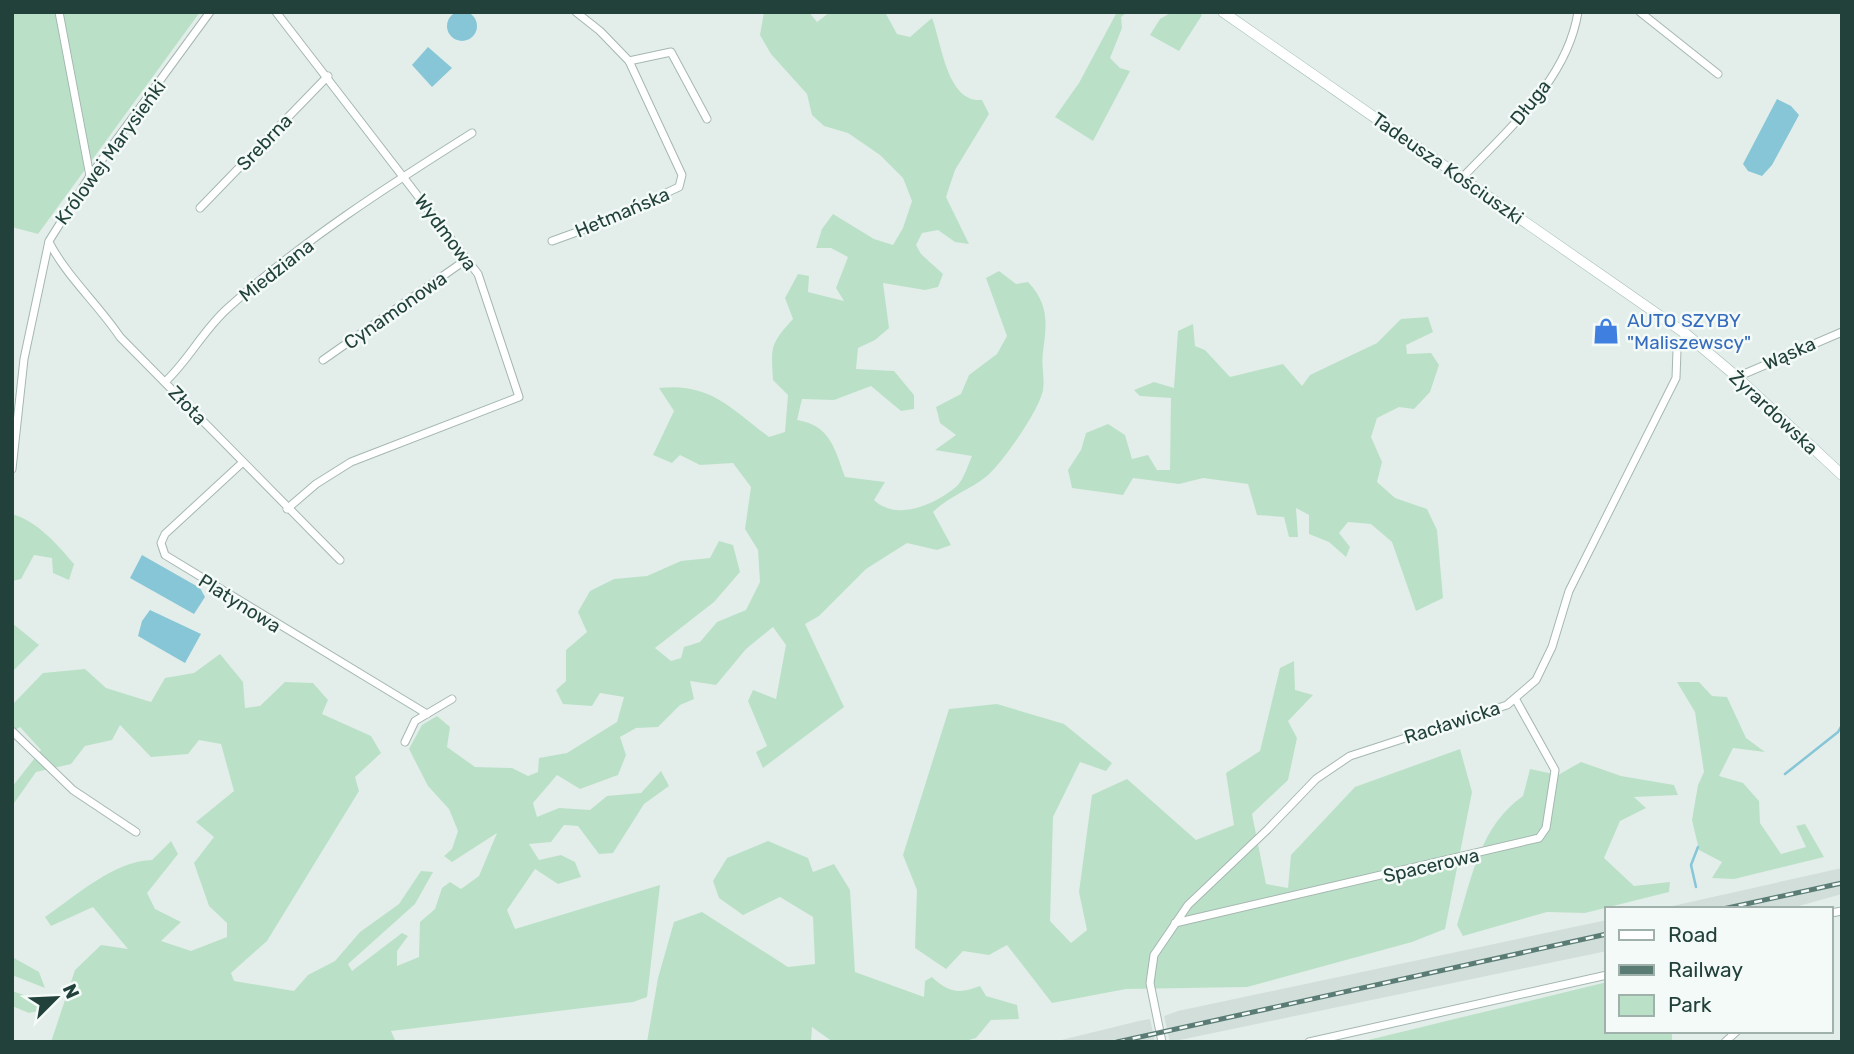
<svg xmlns="http://www.w3.org/2000/svg" width="1854" height="1054" font-family="Rubik,sans-serif">
<style>
.built{fill:#d1ded9}
.green{fill:#bae1c7}
.water{fill:#86c6d7}
.lines{fill:none;stroke-linecap:round;stroke-linejoin:round}
.stream{stroke:#86c6d7;stroke-width:2.5}
.street-casing{stroke:#a5b7b2;stroke-width:9}
.secondary-casing{stroke:#a0bbb3;stroke-width:11}
.street{stroke:#fff;stroke-width:7}
.secondary{stroke:#fff;stroke-width:10}
.rail-casing{stroke:#5b7c75;stroke-width:5}
.rail{stroke:#f4faf7;stroke-width:2.5;stroke-dasharray:8;stroke-linecap:butt}
.labels{text-anchor:middle;stroke-width:5;stroke-linejoin:round;paint-order:stroke}
.street-label{font-size:19px;fill:#21413a;stroke:#f4faf7}
.shop-label{font-size:19px;fill:#366cbe;stroke:#f4faf7;text-anchor:start}
</style>
<rect width="100%" height="100%" fill="#e3eeea"/>
<g class="built">
<path d="M1842,868V894L1788,909H1659Z"/>
<path d="M1607,920V951L1170,1042L1164,1016L1178,1011Z"/>
<path d="M1150,1019L1155,1042H1053L1139,1021Z"/>
</g>
<g class="green">
<path d="M12,12H200L38,234L12,227Z"/>
<path d="M764,12H809L817,22L830,12H885L897,34L910,37L932,18C942,44 947,103 982,100L989,114L955,170L946,197L969,244L955,242L938,230L922,233L916,245L921,254L943,274L938,287L925,290L883,283L889,328L875,340L858,348L856,369L894,371L914,395V409L901,411L871,386L834,400L802,399L797,420C830,425 835,449 845,477L885,482L874,500C897,522 936,504 957,486C964,479 968,465 972,456L935,450L956,435L940,423L936,407L961,394L969,375L997,354L1007,336L986,278L999,271L1016,284L1028,282C1049,304 1047,323 1043,352C1041,365 1045,378 1043,390C1039,411 1003,462 987,476C970,490 949,496 933,512L951,545L937,550L907,543L866,569L819,616L805,624L844,707L763,768L756,752L767,746L748,701L753,690L776,699L786,645L773,627L746,649L716,685L690,681L694,699L680,705L658,727L636,728L620,737L626,755L618,775L580,789L557,775L533,803L537,817L559,808L590,810L607,796L641,793L661,771L669,786L644,804L613,853L599,854L578,826L564,825L551,842L529,844L539,860L561,855L575,862L581,877L558,884L535,869L507,910L515,929L660,885L647,997L633,1002L391,1031L396,1042H51L75,970L101,945L128,949L93,907L51,926L45,917C77,895 114,861 152,860L171,841L178,854L147,893L155,909L181,922L161,941L191,951L227,937V923L209,906L194,863L214,837L196,822L234,791L221,744L199,740L188,754L151,757L120,725L112,740L85,746L71,764L36,772L12,806V787L41,750L20,727L12,732V705L43,673L85,669L106,688L151,702L165,678L194,673L220,654L243,682L245,708L260,706L285,682L313,683L328,700L322,714L371,736L381,753L355,777L359,791L267,941L231,973L234,981L294,991L308,975L335,961L360,932L399,904L421,871L433,872L415,904L348,964L352,971L402,933L408,936L397,951V966L419,957L420,922L435,909L442,888L450,882L461,889L479,876L497,833L452,862L444,856L452,849L458,831L449,809L428,786L409,749L422,725L437,716L450,727L447,747L475,767L512,768L528,776L538,772L539,758L567,753L617,722L624,697L600,693L592,706L563,704L556,690L566,681V650L587,632L578,612L590,591L614,579L647,576L681,561L710,558L719,541L733,545L740,572L714,602L655,648L671,661L681,658L684,647L700,642L717,622L746,610L760,582L758,550L745,529L751,487L733,463L700,465L680,455L672,463L653,455L674,411L659,388C709,382 731,408 769,437L785,432L788,395L773,380C771,347 770,344 793,319L785,298L798,274L809,276L808,292L844,301L836,288L848,257L831,248H816L822,229L833,214L874,239L893,245L903,228L912,201L903,178L880,155L848,133L824,126L812,115L807,94L771,54L760,35Z"/>
<path d="M1117,12H1127L1121,17L1122,28L1110,58L1120,68L1130,71L1093,141L1055,117L1079,83Z"/>
<path d="M1172,12H1198L1202,15L1179,51L1150,35L1160,19Z"/>
<path d="M1428,317L1433,332L1406,345L1407,354L1431,353L1439,365L1430,392L1414,409L1399,407L1377,418L1371,437L1382,462L1377,482L1395,498L1427,509L1437,530L1443,598L1416,611L1392,542L1371,524L1348,522L1339,533L1350,547L1346,557L1329,542L1309,534V515L1296,508L1298,537H1289L1284,517L1257,515L1248,484L1203,478L1179,484L1133,478L1123,495L1072,488L1068,470L1081,450L1086,433L1108,424L1125,435L1132,459L1148,455L1157,470H1170L1171,398L1140,396L1134,390L1154,382L1174,388L1178,331L1193,324L1195,346L1205,350L1230,377L1283,364L1302,386L1310,375L1377,343L1401,319Z"/>
<path d="M12,514C37,521 57,544 74,564L69,580L53,573L52,558L34,555L21,579L12,581Z"/>
<path d="M12,623L39,645L12,672Z"/>
<path d="M1294,661L1295,690L1313,695L1288,721L1297,738L1288,780L1252,814L1266,884L1288,888L1291,855L1355,787L1460,749L1472,792L1445,929L1412,942L1247,987L1126,989L1052,1003L1007,945L989,955L963,951L946,969L915,948L917,890L903,855L949,709L997,704L1064,724L1112,763L1106,771L1080,762L1053,817L1050,921L1071,943L1087,930L1079,892L1092,795L1127,779L1196,840L1234,825L1226,773L1260,751L1280,668Z"/>
<path d="M1677,682H1699L1712,696L1727,697L1746,738L1765,752L1733,748L1719,776L1743,783L1759,801L1760,823L1781,854L1806,847L1796,826L1805,824L1824,857L1734,879L1712,878L1722,862L1699,850L1692,820L1698,785L1704,772L1695,712Z"/>
<path d="M1581,762L1621,776L1674,785L1678,795L1634,797L1646,808L1620,821L1604,858L1634,886L1670,882L1669,892L1585,913L1547,912L1463,936L1457,925C1472,877 1480,826 1523,796L1530,769L1558,775Z"/>
<path d="M768,841L808,858L813,872L834,864L850,890L855,972L924,997L925,981L932,977C949,993 959,994 980,986L986,996L1017,1005L1019,1019L991,1020L976,1038L962,1042H833L812,1027L811,1042H647L658,978L674,922L702,912L788,967L815,964L813,917L780,897L743,915L719,898L713,881L727,858Z"/>
<path d="M12,957L39,972L45,988L12,975Z"/>
<path d="M1607,982V1031H1672V1042H1360Z"/>
<path d="M12,991L39,1000V1011L29,1013L12,1006Z"/>
</g>
<g class="water">
<circle cx="462" cy="26" r="15"/>
<path d="M428,47L452,68L432,87L412,65Z"/>
<path d="M1777,99L1791,106L1799,115L1772,165L1762,176L1748,171L1743,164Z"/>
<path d="M142,555L200,588L205,597L194,614L130,578Z"/>
<path d="M150,610L201,634L185,663L138,636L142,621Z"/>
</g>
<g class="lines">
<g class="stream">
<path d="M1785,774L1838,732L1842,725"/>
<path d="M1696,887L1691,865L1698,847"/>
</g>
<g class="street-casing">
<g id="street">
<path d="M59,12L90,176"/>
<path d="M276,12L478,274L519,397L351,462L316,484L287,509"/>
<path d="M1640,12L1718,74"/>
<path d="M629,61L671,52L707,119"/>
<path d="M1462,178C1507,130 1567,81 1578,12"/>
<path d="M200,208L328,76"/>
<path d="M552,241L599,224L679,187L682,175L629,61L600,31L576,12"/>
<path d="M49,242C67,277 98,304 120,337L340,560"/>
<path d="M323,360L467,259"/>
<path d="M1737,377L1842,332"/>
<path d="M165,382C189,360 203,330 228,308C302,241 388,186 472,133"/>
<path d="M243,462L165,534L161,543L165,555L427,714"/>
<path d="M12,469L24,359L49,241L90,176L210,12"/>
<path d="M12,731L73,790L136,832"/>
<path d="M405,742L415,721L452,699"/>
<path d="M1831,913L1842,911"/>
<path d="M1175,923L1539,838L1546,828L1555,770L1516,700"/>
<path d="M1162,1042L1150,983L1154,955L1188,905L1268,829L1316,779L1350,756L1507,705L1536,680L1552,647L1569,591L1676,378L1677,350L1686,334"/>
<path d="M1309,1042L1607,975"/>
<path d="M1725,1042L1737,1031"/>
</g>
</g>
<g class="secondary-casing">
<path id="secondary" d="M1223,12L1686,334L1737,377L1842,475"/>
</g>
<use href="#street" class="street"/>
<use href="#secondary" class="secondary"/>
<g class="rail-casing">
<g id="rail">
<path d="M1723,909L1842,883"/>
<path d="M1117,1042L1607,934"/>
</g>
</g>
<use href="#rail" class="rail"/>
</g>
<defs>
<g id="shop-bare" transform="scale(2.1)"><path d="M-5-2.5h2.3a2.7 3.5 0 0 1 5.4 0H5L5.5 6h-11ZM-1.5-2.5h3a1.5 2.3 0 0 0-3 0Z" fill="#3f7fe0" stroke="#f4faf7" stroke-width="2.5" paint-order="stroke"/></g>
</defs>
<g fill-rule="evenodd">
<use href="#shop-bare" x="1606" y="331"/>
</g>
<g class="labels">
<g class="street-label">
<text transform="translate(1530 102) rotate(-51)" y="7">Długa</text>
<text transform="translate(264 142) rotate(-46)" y="7">Srebrna</text>
<text transform="translate(110 152) rotate(-54)" y="7">Królowej Marysieńki</text>
<text transform="translate(1448 168) rotate(35)" y="7">Tadeusza Kościuszki</text>
<text transform="translate(622 212) rotate(-23)" y="7">Hetmańska</text>
<text transform="translate(446 232) rotate(53)" y="7">Wydmowa</text>
<text transform="translate(276 270) rotate(-38)" y="7">Miedziana</text>
<text transform="translate(395 310) rotate(-35)" y="7">Cynamonowa</text>
<text transform="translate(1789 353) rotate(-24)" y="7">Wąska</text>
<text transform="translate(188 405) rotate(46)" y="7">Złota</text>
<text transform="translate(1774 412) rotate(43)" y="7">Żyrardowska</text>
<text transform="translate(240 603) rotate(32)" y="7">Platynowa</text>
<text transform="translate(1452 722) rotate(-18)" y="7">Racławicka</text>
<text transform="translate(1431 865) rotate(-13)" y="7">Spacerowa</text>
</g>
<g class="shop-label">
<text x="1627" y="327">AUTO SZYBY<tspan x="1627" dy="22">"Maliszewscy"</tspan></text>
</g>
</g>
<rect width="1854" height="1054" fill="none" stroke="#21413a" stroke-width="28"/>
<rect x="1605" y="907" width="228" height="126" fill="#f4faf7" stroke="#a0b0ab" stroke-width="2"/>
<rect x="1619" y="930" width="35" height="10" fill="#ffffff" stroke="#a0b0ab" stroke-width="2"/>
<text x="1668" y="942" font-size="21" fill="#21413a">Road</text>
<rect x="1619" y="965" width="35" height="10" fill="#5b7c75" stroke="#a0b0ab" stroke-width="2"/>
<text x="1668" y="977" font-size="21" fill="#21413a">Railway</text>
<rect x="1619" y="995" width="35" height="21" fill="#bae1c7" stroke="#a0b0ab" stroke-width="2"/>
<text x="1668" y="1012" font-size="21" fill="#21413a">Park</text>
<g transform="translate(56 998) rotate(66)" stroke="#f4faf7" stroke-width="5" paint-order="stroke">
<path d="M0-5L12 26L0 18L-12 26Z" fill="#21413a"/>
<text y="-10" font-size="19" font-weight="bold" text-anchor="middle" fill="#21413a">N</text>
</g>
</svg>
